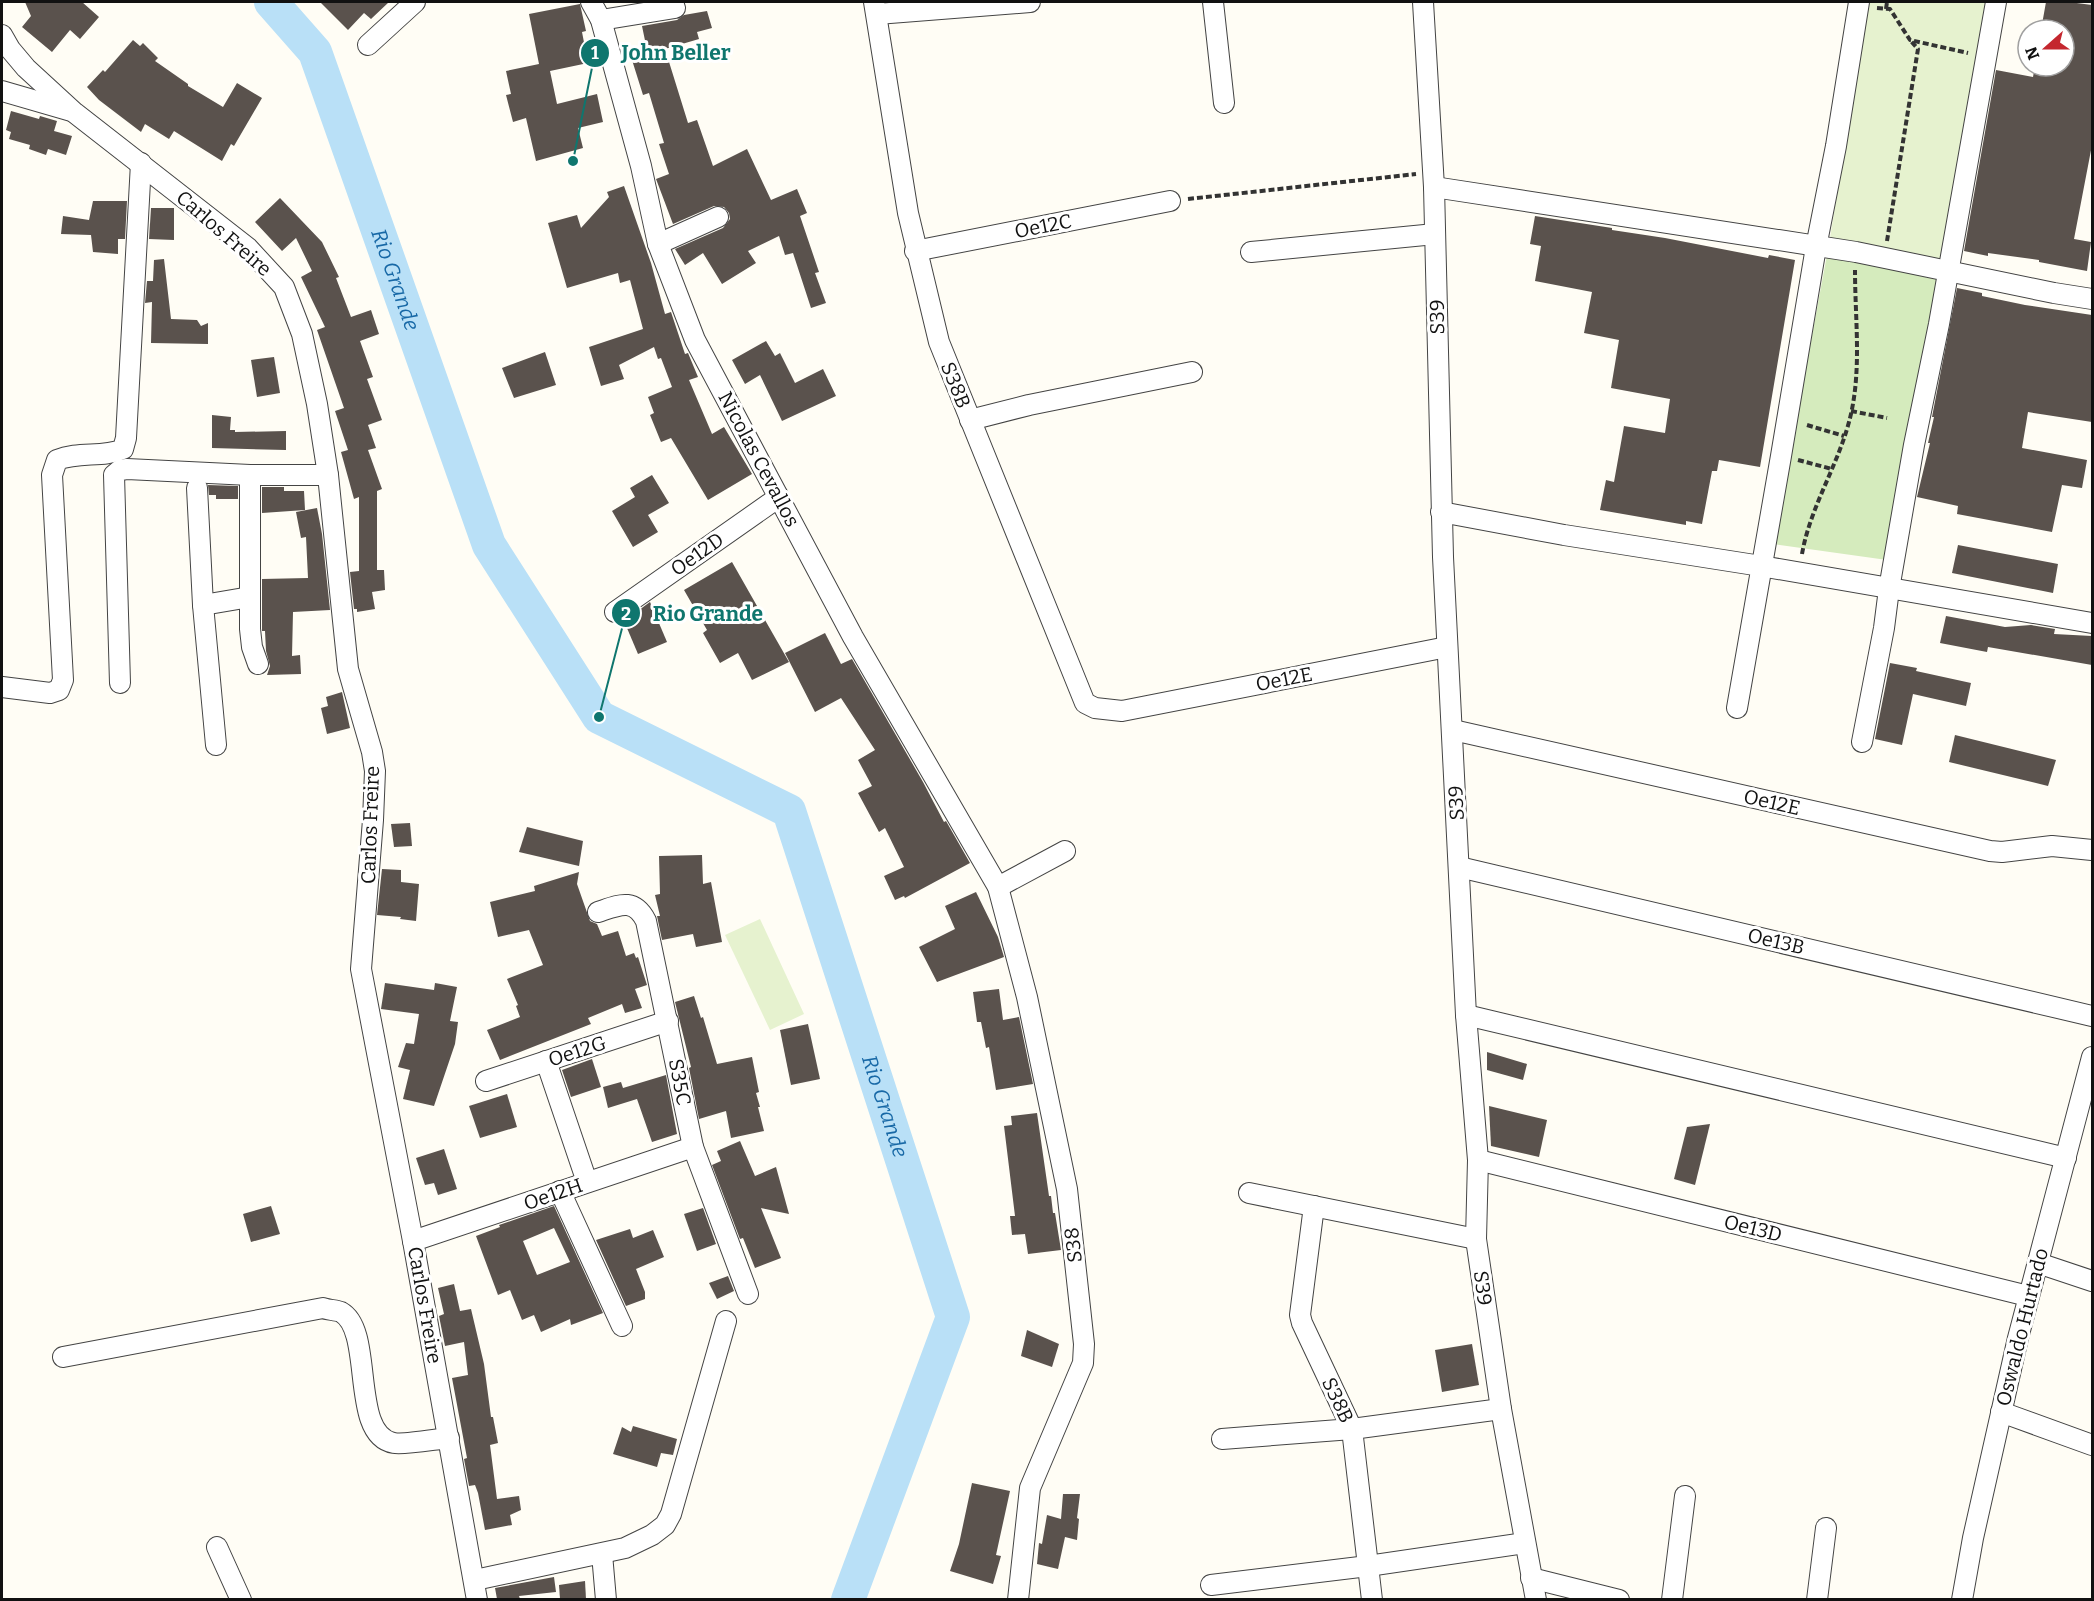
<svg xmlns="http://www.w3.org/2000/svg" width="2094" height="1601" font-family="Bitter,serif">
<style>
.green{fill:#d5ebbd}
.pitch{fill:#e6f2cf}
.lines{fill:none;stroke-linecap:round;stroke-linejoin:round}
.river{stroke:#b9e0f7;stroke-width:34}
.building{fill:#5a524d;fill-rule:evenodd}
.minor-casing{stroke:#444;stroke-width:22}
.path{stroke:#333;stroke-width:4;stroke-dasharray:6 3;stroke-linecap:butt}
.minor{stroke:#fff;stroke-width:20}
.labels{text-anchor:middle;stroke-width:6;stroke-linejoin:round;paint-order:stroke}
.street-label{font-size:20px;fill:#111;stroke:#fff}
.water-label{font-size:21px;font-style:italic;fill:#1768a6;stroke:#fff}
.leader{fill:none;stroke:#0f766e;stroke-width:2}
.callout-dot{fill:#0f766e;stroke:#fff;stroke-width:2}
.mark-label{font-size:18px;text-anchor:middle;font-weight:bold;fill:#fff}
.callout-label{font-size:21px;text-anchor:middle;font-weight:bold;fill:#0f766e;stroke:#fff;stroke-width:6;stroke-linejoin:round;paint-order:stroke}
</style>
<rect width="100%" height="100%" fill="#fffdf5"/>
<path class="green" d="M1827,255L1939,280L1887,560L1773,544Z"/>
<g class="pitch">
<path d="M1867,2H1986L1941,260L1830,238Z"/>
<path d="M760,919L804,1014L770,1030L725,935Z"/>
</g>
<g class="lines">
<path class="river" id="s1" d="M271,2L315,52L489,545L599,717L789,811L953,1317L848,1600"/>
</g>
<g class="building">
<path d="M25,2H82L99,17L80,39L70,30L52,52L22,27L31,16Z"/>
<path d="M320,2H389L371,19L364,13L348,30Z"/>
<path d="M2046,2H2069L2092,5V145L2074,239L2091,242L2087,271L2039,262V260L1988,253V256L1964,251L1996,70L2033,77L2035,66H2064V30H2041Z"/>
<path d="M580,4L586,31L582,32L588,63L550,71L557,104L597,94L603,122L578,128L583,148L536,161L526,118L513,122L506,95L511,94L506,71L539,64L529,14Z"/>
<path d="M707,11L712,28L697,32L699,39L665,49L688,123L697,120L713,166L747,149L771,200L797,189L807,213L800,216L819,272L815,273L826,303L811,308L793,253L785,255L779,236L748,251L756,263L722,284L703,253L685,265L675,249L723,228L730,219L729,213L724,207L714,206L673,224L656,179L669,174L659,144L664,143L649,93L643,95L632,60L648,55L642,26L677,20L684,15Z"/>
<path d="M133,40L140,46L143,43L158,58L155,61L188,84V86L223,107L237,83L262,98L234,146L231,144L222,161L174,131L169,139L145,124L141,132L99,100L87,87L103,70L105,72Z"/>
<path d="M11,111L39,119L40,116L57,121L54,131L72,136L66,155L48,149L46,155L29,149L30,145L9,139L11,132L6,130Z"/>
<path d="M624,186L651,263L665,314L671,312L685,354L688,353L698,377L689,380L712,434L724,427L752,474L708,500L671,438L661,442L650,415L654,413L648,397L672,387L661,358L658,359L654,347L619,365L624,379L601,386L589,347L643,329L630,280L620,283L618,273L567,288L548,223L577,215L581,228L609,197L607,192Z"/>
<path d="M280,198L322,242L339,277L336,278L351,317L371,310L379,334L360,341L373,377L367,379L382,420L368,425L376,448L368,450L382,489L377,491V570H384L385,590L372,592L375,609L357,612V609H354L350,572L359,571V497L354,499L341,452L348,450L335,411L344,408L317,330L325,327L301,277L312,271L296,238L282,251L255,222Z"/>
<path d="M93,201H127L125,239H118V254L93,252L91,235L61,234L63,216L89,220Z"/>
<path d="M151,208H174V240L149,239Z"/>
<path d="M1535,216L1612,228V230L1665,238L1768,258L1769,255L1795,260L1760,467L1719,460L1717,471H1712L1702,524L1686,521V525L1600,510L1606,480L1614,482L1624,426L1665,433L1670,399L1611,388L1619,340L1584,333L1592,292L1535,281L1541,246L1530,244Z"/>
<path d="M164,259L171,319L197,320L201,326L208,323V344L151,343L152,302L145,303L147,281H153L154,260Z"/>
<path d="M1957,288L1982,293V296L2025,305L2092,315V422L2028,412L2022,448L2087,460L2082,488L2062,485L2052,532L1957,514L1958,506L1917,497L1930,443H1928L1934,417H1932Z"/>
<path d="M766,341L775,356L780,353L795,383L823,369L836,396L782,421L760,375L745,384L732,360Z"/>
<path d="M545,352L556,385L514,398L502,368Z"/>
<path d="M274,357L280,393L257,397L251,360Z"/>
<path d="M212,415L231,417L230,430H235V432L286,431V450L212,448Z"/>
<path d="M652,475L669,503L648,515L658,532L633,547L612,511L635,497L630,488Z"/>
<path d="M208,485L238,486V499H216V495H209Z"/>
<path d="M262,487H284V491H304L305,510L262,513Z"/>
<path d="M317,508L322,534L330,610L293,612L292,656L300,655L301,674L267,675L270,666L266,651L265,631H262V579L308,578L306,537L301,538L296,512Z"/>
<path d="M1958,545L2058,564L2053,593L1952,573Z"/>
<path d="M732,562L789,662L752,680L738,653L720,663L703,633L707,630L684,590Z"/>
<path d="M650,602L667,642L638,654L624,621Z"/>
<path d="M1946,616L2005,627L2031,625L2055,629L2054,634L2092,636V665L1988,647L1987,652L1940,643Z"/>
<path d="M825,633L841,664L852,659L923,782L944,822L946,821L970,863L905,898L904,896L895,900L884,876L904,867L885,828L879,832L858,793L872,786L858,760L875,750L841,698L815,712L785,653Z"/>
<path d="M1890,663L1917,668L1916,671L1971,683L1966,706L1913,694L1902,745L1875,739Z"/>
<path d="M342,692L350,728L327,734L321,708L328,706L326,697Z"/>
<path d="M1955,735L2056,760L2048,786L1949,762Z"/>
<path d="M410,823L412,846L394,847L391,824Z"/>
<path d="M527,827L583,841L579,866L519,852Z"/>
<path d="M702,855L703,884L711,882L722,942L696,947L693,934L662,940L657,916H660L655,895L660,894L659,856Z"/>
<path d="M382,869L401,870V882L419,884L416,921L400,919L401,917L377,915Z"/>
<path d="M579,872L577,884L590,921L597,924L602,936L618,931L626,956L634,953L636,958L638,957L647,985L635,989L642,1008L625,1013L622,1004L588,1018L591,1024L500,1060L487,1030L520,1017L516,1006L518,1005L507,979L543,965L529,930L498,937L490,902L535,891L534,886Z"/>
<path d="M976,892L998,937L1004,957L937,982L919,947L955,929L945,906Z"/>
<path d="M385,983L434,990L435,983L457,987L450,1021L458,1022L455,1044L434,1106L403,1099L410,1070L398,1067L406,1043L414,1044L419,1014L381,1009Z"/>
<path d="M999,989L1003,1020L1019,1017L1033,1084L996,1090L989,1047L986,1048L981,1022H977L973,992Z"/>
<path d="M694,996L701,1018L703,1017L717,1064L752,1057L759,1092L756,1093L760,1107H758L764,1131L731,1138L726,1111L699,1119L689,1068L691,1067L675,1002Z"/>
<path d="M808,1024L820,1079L791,1085L780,1030Z"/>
<path d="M1487,1052L1527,1064L1523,1080L1487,1070Z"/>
<path d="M592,1059L601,1087L571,1097L562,1070Z"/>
<path d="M666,1075L677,1134L652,1142L637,1099L608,1108L603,1087L621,1082L623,1088Z"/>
<path d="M507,1094L517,1127L480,1138L469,1106Z"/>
<path d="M1489,1106L1547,1120L1539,1157L1491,1146Z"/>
<path d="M1037,1113L1049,1196H1051L1053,1213H1055L1061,1250L1028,1254L1025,1234L1012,1235L1010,1216H1015L1004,1126L1012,1125L1011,1116Z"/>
<path d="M1710,1124L1695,1185L1674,1179L1687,1127Z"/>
<path d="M740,1141L755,1176L776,1167L789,1214L761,1208L781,1258L755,1268L743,1238L740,1239L712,1165L721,1161L717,1151Z"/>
<path d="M444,1149L457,1189L438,1195L434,1183L425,1185L416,1158Z"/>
<path d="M271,1206L280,1234L251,1242L243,1214Z"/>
<path d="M554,1206L603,1313L571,1325L570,1319L541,1332L534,1315L522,1320L510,1290L498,1295L476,1236L500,1227L499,1225ZM554,1228L570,1262L537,1275L523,1241Z"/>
<path d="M703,1208L716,1244L697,1251L684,1214Z"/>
<path d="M630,1229L633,1238L653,1230L664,1257L636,1269L645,1292V1299L626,1306L596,1240Z"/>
<path d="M728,1276L734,1291L717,1299L709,1283Z"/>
<path d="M454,1284L460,1311L471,1309L484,1364L491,1417H493L498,1443L490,1445L497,1499L519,1496L521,1510L510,1515L512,1525L485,1530L478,1493L475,1485L469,1486L464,1459L467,1458L452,1378L468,1375L464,1342L445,1346L439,1316L444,1314L438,1288Z"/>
<path d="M1027,1330L1059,1344L1052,1367L1021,1356Z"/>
<path d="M1472,1344L1479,1385L1442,1392L1435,1350Z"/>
<path d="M633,1426L677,1439L673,1455L661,1453L657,1467L613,1454L622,1427L631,1432Z"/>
<path d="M972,1483L1010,1491L996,1555L1001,1556L993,1584L950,1571L959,1544Z"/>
<path d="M1063,1494H1080L1077,1518L1079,1519L1077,1540L1065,1537L1058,1569L1037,1564L1039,1543L1042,1544L1047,1515L1061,1519Z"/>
<path d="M554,1577L556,1592L519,1596L520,1599H497L495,1588Z"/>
<path d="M585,1581L586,1599H560L559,1585Z"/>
</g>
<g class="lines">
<g class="minor-casing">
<g id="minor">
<path d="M591,2L601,20L641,166L658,244L695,340L853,637L998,887L1027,997L1067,1189L1084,1344L1083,1363L1030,1488L1018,1600"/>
<path d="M874,2L908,213L939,342L1085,703L1095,708L1122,711L1447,647"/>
<path d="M1213,2L1224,103"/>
<path d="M1423,2L1434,187L1443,557L1466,1015L1478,1160L1476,1239L1501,1409L1536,1600"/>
<path d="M877,14L1030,2"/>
<path d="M601,20L675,8"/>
<path d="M2,35L10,49L26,68L75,113L248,248L284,287L302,334L317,404L328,475L348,669L372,752L375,771L373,820L361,969L413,1241L477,1600"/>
<path d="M368,45L415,2"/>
<path d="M2,91L71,111"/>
<path d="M1434,187L1856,252L2054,293L2092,299"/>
<path d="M658,244L718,217"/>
<path d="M915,251L1170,201"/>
<path d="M1251,252L1435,234"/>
<path d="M970,420L1029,405L1192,372"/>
<path d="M250,475V629L252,647L258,664"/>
<path d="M197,488L203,605L216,745"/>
<path d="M1441,512L1564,535L1761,566L2092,623"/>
<path d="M203,605L250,597"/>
<path d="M615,612L779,497"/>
<path d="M120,683L114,475L120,470L127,469L250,475H328"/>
<path d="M2,687L50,693L59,690L63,680L52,475L57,460C79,451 103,458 123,449L126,438L141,163"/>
<path d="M1737,708L1781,456L1816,247L1836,146L1859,2"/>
<path d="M1453,730L1990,851L2002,852L2052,846L2092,850"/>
<path d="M1862,742L1884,628L1889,589L1914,445L1939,324L1996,2"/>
<path d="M1459,867L2092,1016"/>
<path d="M998,887L1065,851"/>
<path d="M598,912C619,905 634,897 646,921L693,1147L748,1294"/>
<path d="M1466,1015L2066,1158"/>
<path d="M546,1061L587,1182"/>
<path d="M486,1081L668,1021"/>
<path d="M1478,1160L2028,1296"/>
<path d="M560,1191L622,1326"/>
<path d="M1249,1193L1476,1239"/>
<path d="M1314,1206L1300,1315L1302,1323L1352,1429L1372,1600"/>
<path d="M413,1241L693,1147"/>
<path d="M2038,1263L2092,1281"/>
<path d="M63,1357L323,1308C328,1310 336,1310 341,1312C375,1331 349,1435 394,1443C404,1445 437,1439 449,1438"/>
<path d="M2001,1412L2092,1445"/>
<path d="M1222,1439L1352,1429L1501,1409"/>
<path d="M217,1547L241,1600"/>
<path d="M602,1554L606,1600"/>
<path d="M1531,1578L1619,1600"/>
<path d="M475,1580L625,1548L652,1535L665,1525L671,1514L726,1321"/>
<path d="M1211,1585L1368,1566L1525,1543"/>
<path d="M1672,1600L1685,1496"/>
<path d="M1817,1600L1826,1528"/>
<path d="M1962,1600L1973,1538L2018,1338L2092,1057"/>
</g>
</g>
<g class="path">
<path d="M1877,8L1890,9L1910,40L1968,53"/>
<path d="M1886,9L1887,2"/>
<path d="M1188,199L1416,174"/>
<path d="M1887,241L1918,49L1910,40"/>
<path d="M1851,411L1887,418"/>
<path d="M1807,425L1844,436"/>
<path d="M1798,460L1832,469"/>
<path d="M1802,554C1810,509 1834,472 1847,429C1863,377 1855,324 1855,270"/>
</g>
<use href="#minor" class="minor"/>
</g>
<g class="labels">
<g class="street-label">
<text transform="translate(1043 226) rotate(-11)" y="7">Oe12C</text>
<text transform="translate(224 233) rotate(41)" y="7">Carlos Freire</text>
<text transform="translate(1437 317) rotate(-91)" y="7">S39</text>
<text transform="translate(956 385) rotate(68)" y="7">S38B</text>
<text transform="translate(759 459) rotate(62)" y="7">Nicolas Cevallos</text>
<text transform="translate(697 554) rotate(-35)" y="7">Oe12D</text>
<text transform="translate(1284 679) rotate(-11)" y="7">Oe12E</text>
<text transform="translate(1772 802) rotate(13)" y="7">Oe12E</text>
<text transform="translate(1456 803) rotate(-93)" y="7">S39</text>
<text transform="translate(370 825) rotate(-88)" y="7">Carlos Freire</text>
<text transform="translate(1776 941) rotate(13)" y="7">Oe13B</text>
<text transform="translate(577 1051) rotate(-18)" y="7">Oe12G</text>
<text transform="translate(680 1082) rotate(79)" y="7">S35C</text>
<text transform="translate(553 1194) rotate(-19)" y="7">Oe12H</text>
<text transform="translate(1753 1228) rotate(14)" y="7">Oe13D</text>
<text transform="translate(1073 1245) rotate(-97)" y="7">S38</text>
<text transform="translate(1483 1288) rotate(82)" y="7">S39</text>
<text transform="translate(425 1305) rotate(80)" y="7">Carlos Freire</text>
<text transform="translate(2022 1327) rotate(-76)" y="7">Oswaldo Hurtado</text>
<text transform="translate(1338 1400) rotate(65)" y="7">S38B</text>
</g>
<g class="water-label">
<text dy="7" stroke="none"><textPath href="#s1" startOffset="308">Rio Grande</textPath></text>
<text dy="7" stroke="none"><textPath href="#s1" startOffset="1316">Rio Grande</textPath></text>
</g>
</g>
<path class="leader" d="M573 161L595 53M599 717L626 613"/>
<g class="callout-dot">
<circle cx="573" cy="161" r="6"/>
<circle cx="599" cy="717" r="6"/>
<circle cx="595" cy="53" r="15"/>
<circle cx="626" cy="613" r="15"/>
</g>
<g class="mark-label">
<text x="595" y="59">1</text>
<text x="626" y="620">2</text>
</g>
<g class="callout-label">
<text x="676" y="60">John Beller</text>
<text x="708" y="621">Rio Grande</text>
</g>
<rect width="2094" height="1601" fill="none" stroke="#111111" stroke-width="6"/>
<g transform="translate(2046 48) rotate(249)"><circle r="28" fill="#ffffff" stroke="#a0a0a0" stroke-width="1.5"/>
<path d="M0-4.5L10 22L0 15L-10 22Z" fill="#c4262e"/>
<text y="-9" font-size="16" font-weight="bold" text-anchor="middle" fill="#111111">N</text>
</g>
</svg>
